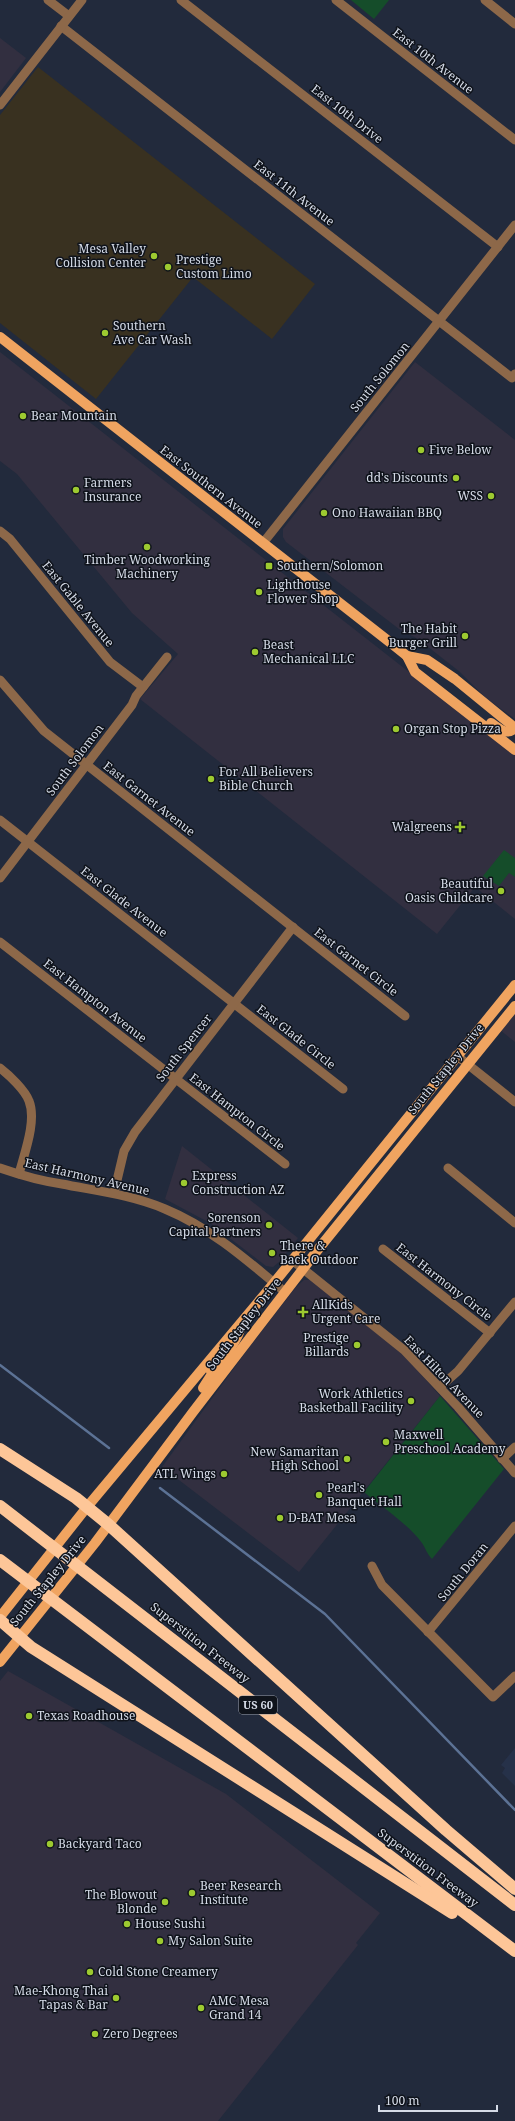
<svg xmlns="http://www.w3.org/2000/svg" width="515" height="2121" font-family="'Noto Serif',serif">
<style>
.commercial{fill:#322f40}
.industrial{fill:#393120}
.built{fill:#263149}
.green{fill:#154d2a}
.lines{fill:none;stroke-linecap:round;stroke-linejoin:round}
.stream{stroke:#5c7295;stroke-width:2.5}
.minor{stroke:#8d6849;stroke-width:9}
.major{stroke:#f0a460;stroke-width:10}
.highway{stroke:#fdc698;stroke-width:12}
.poi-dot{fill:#9dca30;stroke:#0f131b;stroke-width:1.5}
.labels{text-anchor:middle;stroke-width:3;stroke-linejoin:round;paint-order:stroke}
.shield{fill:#0f131b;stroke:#9a9faa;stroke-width:1}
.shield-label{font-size:11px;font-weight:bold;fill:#d5dbe7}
.street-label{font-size:12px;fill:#d5dbe7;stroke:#0f131b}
.poi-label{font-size:12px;fill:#d5dbe7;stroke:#0f131b;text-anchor:start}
</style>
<rect width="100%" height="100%" fill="#222a3c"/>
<g class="commercial">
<path d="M0,38L26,58L0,92Z"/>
<path d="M0,352L515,755V919L475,887L437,934L140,699L178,654L132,613L17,474L0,461Z"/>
<path d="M415,362L515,440V719L486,698L460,672L418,639L399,629L286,542L283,537V529Z"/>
<path d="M515,1014V1042L500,1030Z"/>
<path d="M182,1146L298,1238L279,1262L273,1267L266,1266L210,1223L165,1199Z"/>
<path d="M304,1280H311L405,1356L440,1396L299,1572L162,1467L248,1349L296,1287Z"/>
<path d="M8,1671L226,1794L380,1913L356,1943L358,1945L218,2121H0V1681Z"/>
</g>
<path class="industrial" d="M38,67L315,284L272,339L193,277L96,399L0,323V115Z"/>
<path class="built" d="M515,1748V1786L502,1773L505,1768L501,1765Z"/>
<g class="green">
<path d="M351,0H389L374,19Z"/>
<path d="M504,850L515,858V877L509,873L499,886L483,876Z"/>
<path d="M440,1396L504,1469L432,1559C427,1554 426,1549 422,1543C408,1524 382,1507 364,1492Z"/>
</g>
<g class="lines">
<g class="stream">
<path d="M0,1365L109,1448"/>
<path d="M160,1488L325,1614L515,1810"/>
</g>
<g class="minor">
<path d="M48,0L69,16"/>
<path d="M181,0L498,247"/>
<path d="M336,0L515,140"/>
<path d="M485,0L515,24"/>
<path d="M61,26L512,378L515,374"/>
<path d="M0,105L82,0"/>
<path d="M0,531L10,539L110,662L143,687"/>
<path d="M263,543L515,225"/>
<path d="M0,680L44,731L405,1016"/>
<path d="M0,820L343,1089"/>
<path d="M0,878L132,705L136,696L167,657"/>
<path d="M0,942L285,1164"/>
<path d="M456,1055L515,1102"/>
<path d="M0,1068C9,1075 25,1090 29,1101C37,1121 24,1154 19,1174"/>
<path d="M0,1168C20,1175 41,1181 62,1184C97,1191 132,1195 165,1209C211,1228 248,1261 285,1292"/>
<path d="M448,1168L515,1223"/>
<path d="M114,1193L124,1151L135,1132L293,927"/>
<path d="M383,1249L490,1333"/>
<path d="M292,1260L404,1350L458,1407L515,1473"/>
<path d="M440,1387L458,1371L515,1302"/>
<path d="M502,1459L515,1447"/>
<path d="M372,1566L382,1585L493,1697L515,1676"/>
<path d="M428,1632L515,1526"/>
</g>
<g class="major">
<path d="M0,337L396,647L407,656L427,660L455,679L515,728"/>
<path d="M407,656L415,672L515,750"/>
<path d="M491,723C500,729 506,736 515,728"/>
<path d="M221,1374C215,1363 239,1343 241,1326"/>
<path d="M203,1388L212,1374L208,1363"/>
<path d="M0,1617L87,1507L265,1294L515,985"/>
<path d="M0,1662L95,1543L193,1412L316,1252L515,1006"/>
</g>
<g class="highway">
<path d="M0,1449L76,1498L109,1525L446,1830L515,1889"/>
<path d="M0,1506L515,1905"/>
<path d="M0,1560L515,1951"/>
<path d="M0,1620L31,1647L452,1913"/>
</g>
</g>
<g class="poi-dot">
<circle cx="154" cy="256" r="4"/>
<circle cx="168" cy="267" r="4"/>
<circle cx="105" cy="333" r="4"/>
<circle cx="23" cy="416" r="4"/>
<circle cx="421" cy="450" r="4"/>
<circle cx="456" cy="478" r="4"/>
<circle cx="76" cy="490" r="4"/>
<circle cx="491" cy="496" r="4"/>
<circle cx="324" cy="513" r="4"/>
<circle cx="147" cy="547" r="4"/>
<rect x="265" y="562" width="8" height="8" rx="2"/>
<circle cx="259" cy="592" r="4"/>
<circle cx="465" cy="636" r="4"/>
<circle cx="255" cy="652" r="4"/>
<circle cx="396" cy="729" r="4"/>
<circle cx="211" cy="779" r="4"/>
<path d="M458 821h4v4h4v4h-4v4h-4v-4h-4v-4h4z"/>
<circle cx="501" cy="891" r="4"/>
<circle cx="184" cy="1183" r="4"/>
<circle cx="269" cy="1225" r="4"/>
<circle cx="272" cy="1253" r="4"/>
<path d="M301 1306h4v4h4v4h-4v4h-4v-4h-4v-4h4z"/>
<circle cx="357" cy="1345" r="4"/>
<circle cx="411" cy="1401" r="4"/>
<circle cx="386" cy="1442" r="4"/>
<circle cx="347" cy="1459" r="4"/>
<circle cx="224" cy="1474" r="4"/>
<circle cx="319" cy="1495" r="4"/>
<circle cx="280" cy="1518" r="4"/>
<circle cx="29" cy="1716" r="4"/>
<circle cx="50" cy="1844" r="4"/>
<circle cx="192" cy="1893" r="4"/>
<circle cx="165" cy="1902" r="4"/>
<circle cx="127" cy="1924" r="4"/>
<circle cx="160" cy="1941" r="4"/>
<circle cx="90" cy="1972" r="4"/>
<circle cx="116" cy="1998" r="4"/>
<circle cx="201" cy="2008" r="4"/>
<circle cx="95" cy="2034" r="4"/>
</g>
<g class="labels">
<rect class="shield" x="239" y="1696" width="38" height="18" rx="3"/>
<g class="shield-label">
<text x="258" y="1709">US 60</text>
</g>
<g class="street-label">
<text transform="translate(433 61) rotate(38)" y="4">East 10th Avenue</text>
<text transform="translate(347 114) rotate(38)" y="4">East 10th Drive</text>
<text transform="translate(294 193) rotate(38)" y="4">East 11th Avenue</text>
<text transform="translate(380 377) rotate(-51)" y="4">South Solomon</text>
<text transform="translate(211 487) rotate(38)" y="4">East Southern Avenue</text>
<text transform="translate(78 604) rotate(51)" y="4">East Gable Avenue</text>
<text transform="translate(75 760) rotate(-53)" y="4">South Solomon</text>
<text transform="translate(149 799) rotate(38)" y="4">East Garnet Avenue</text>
<text transform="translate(124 902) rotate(38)" y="4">East Glade Avenue</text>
<text transform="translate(356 962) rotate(38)" y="4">East Garnet Circle</text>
<text transform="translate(95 1001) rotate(38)" y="4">East Hampton Avenue</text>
<text transform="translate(296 1037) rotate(38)" y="4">East Glade Circle</text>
<text transform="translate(184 1048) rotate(-52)" y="4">South Spencer</text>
<text transform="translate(446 1069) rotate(-51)" y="4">South Stapley Drive</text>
<text transform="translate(237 1112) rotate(38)" y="4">East Hampton Circle</text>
<text transform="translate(87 1177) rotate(13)" y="4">East Harmony Avenue</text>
<text transform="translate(444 1282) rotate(38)" y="4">East Harmony Circle</text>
<text transform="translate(244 1324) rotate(-52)" y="4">South Stapley Drive</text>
<text transform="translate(444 1377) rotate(46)" y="4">East Hilton Avenue</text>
<text transform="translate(463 1572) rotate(-51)" y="4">South Doran</text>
<text transform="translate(48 1581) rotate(-51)" y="4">South Stapley Drive</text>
<text transform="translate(200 1643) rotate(38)" y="4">Superstition Freeway</text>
<text transform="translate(428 1868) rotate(37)" y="4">Superstition Freeway</text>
</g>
<g class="poi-label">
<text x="146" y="253" text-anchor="end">Mesa Valley<tspan x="146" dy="14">Collision Center</tspan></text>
<text x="176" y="264">Prestige<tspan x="176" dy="14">Custom Limo</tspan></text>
<text x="113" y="330">Southern<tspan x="113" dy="14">Ave Car Wash</tspan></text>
<text x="31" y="420">Bear Mountain</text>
<text x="429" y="454">Five Below</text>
<text x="448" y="482" text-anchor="end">dd's Discounts</text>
<text x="84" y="487">Farmers<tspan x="84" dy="14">Insurance</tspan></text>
<text x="483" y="500" text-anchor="end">WSS</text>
<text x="332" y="517">Ono Hawaiian BBQ</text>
<text x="147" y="564" text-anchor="middle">Timber Woodworking<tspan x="147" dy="14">Machinery</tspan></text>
<text x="277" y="570">Southern/Solomon</text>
<text x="267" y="589">Lighthouse<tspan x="267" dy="14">Flower Shop</tspan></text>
<text x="457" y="633" text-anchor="end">The Habit<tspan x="457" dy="14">Burger Grill</tspan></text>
<text x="263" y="649">Beast<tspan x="263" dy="14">Mechanical LLC</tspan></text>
<text x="404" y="733">Organ Stop Pizza</text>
<text x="219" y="776">For All Believers<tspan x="219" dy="14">Bible Church</tspan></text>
<text x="452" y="831" text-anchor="end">Walgreens</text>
<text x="493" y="888" text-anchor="end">Beautiful<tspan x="493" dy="14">Oasis Childcare</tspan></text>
<text x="192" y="1180">Express<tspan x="192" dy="14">Construction AZ</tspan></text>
<text x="261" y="1222" text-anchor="end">Sorenson<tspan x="261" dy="14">Capital Partners</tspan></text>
<text x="280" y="1250">There &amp;<tspan x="280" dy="14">Back Outdoor</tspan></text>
<text x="312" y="1309">AllKids<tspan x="312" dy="14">Urgent Care</tspan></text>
<text x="349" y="1342" text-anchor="end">Prestige<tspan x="349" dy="14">Billards</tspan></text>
<text x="403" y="1398" text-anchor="end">Work Athletics<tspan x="403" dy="14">Basketball Facility</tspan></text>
<text x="394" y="1439">Maxwell<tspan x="394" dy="14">Preschool Academy</tspan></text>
<text x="339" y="1456" text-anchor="end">New Samaritan<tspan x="339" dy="14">High School</tspan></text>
<text x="216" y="1478" text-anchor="end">ATL Wings</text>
<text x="327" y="1492">Pearl's<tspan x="327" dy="14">Banquet Hall</tspan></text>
<text x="288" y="1522">D-BAT Mesa</text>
<text x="37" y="1720">Texas Roadhouse</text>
<text x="58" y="1848">Backyard Taco</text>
<text x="200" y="1890">Beer Research<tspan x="200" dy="14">Institute</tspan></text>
<text x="157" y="1899" text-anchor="end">The Blowout<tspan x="157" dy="14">Blonde</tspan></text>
<text x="135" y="1928">House Sushi</text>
<text x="168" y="1945">My Salon Suite</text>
<text x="98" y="1976">Cold Stone Creamery</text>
<text x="108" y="1995" text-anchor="end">Mae-Khong Thai<tspan x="108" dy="14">Tapas &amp; Bar</tspan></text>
<text x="209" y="2005">AMC Mesa<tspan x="209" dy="14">Grand 14</tspan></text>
<text x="103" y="2038">Zero Degrees</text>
</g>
</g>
<path d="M379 2105v6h118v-6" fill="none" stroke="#d5dbe7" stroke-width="2"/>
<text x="385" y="2105" font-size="12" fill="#d5dbe7" stroke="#0f131b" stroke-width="3" paint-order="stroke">100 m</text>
</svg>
